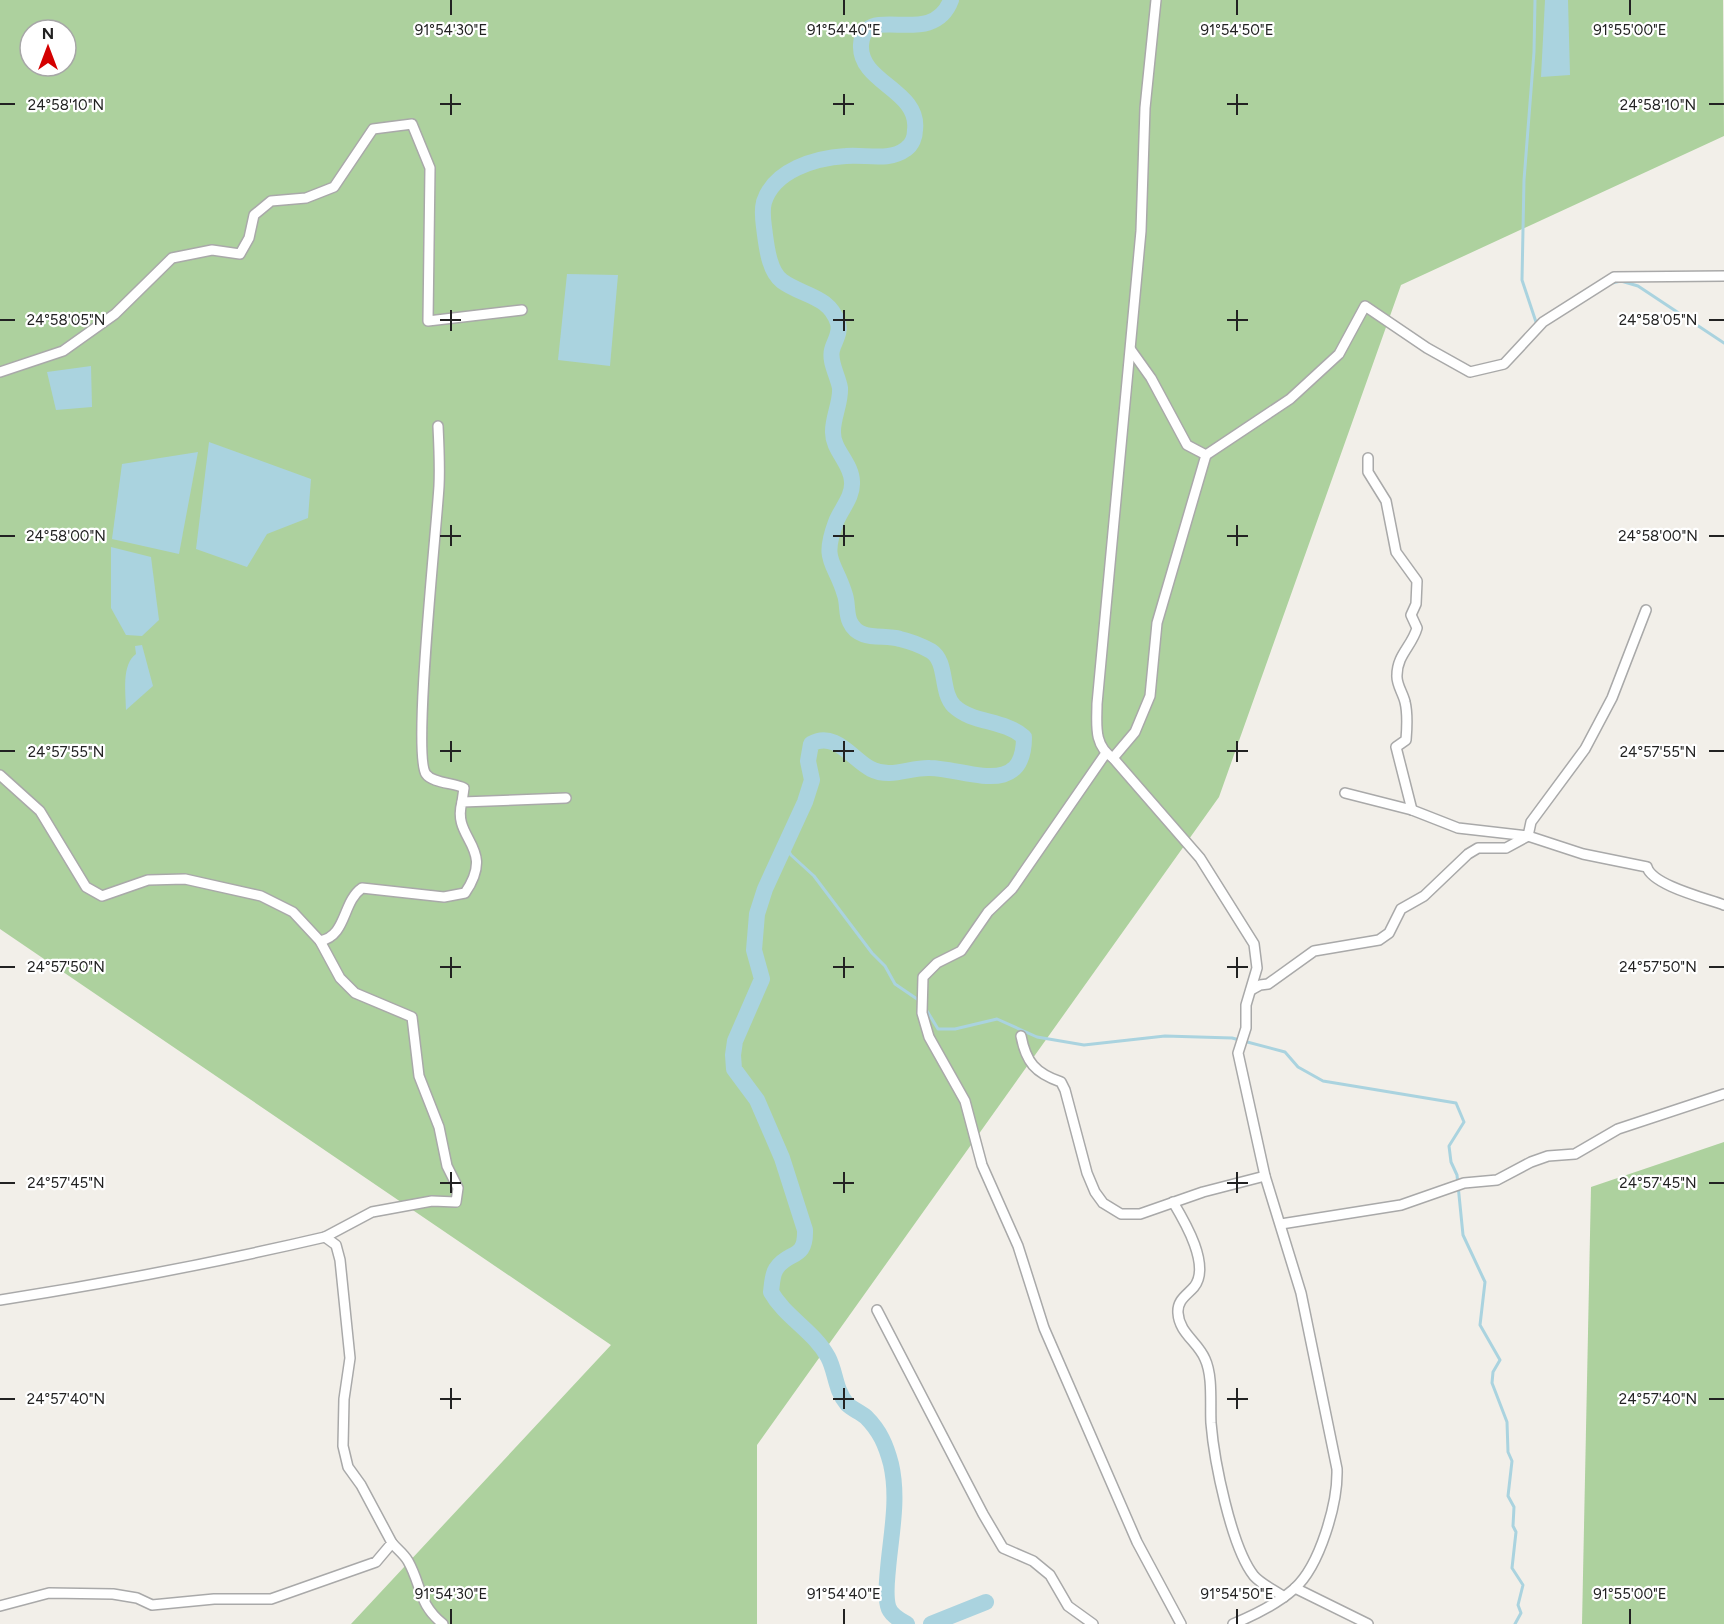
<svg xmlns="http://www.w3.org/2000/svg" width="1724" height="1624" font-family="Figtree,sans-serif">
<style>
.forest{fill:#add19e;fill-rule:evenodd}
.water{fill:#aad3df}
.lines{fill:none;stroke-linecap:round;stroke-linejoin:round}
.stream{stroke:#aad3df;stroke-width:3}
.river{stroke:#aad3df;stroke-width:16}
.minor-casing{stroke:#a9a9a9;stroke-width:12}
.minor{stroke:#fff;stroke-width:9}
.ticks{fill:none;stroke:#222;stroke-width:2}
.ticks-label{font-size:15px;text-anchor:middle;fill:#222;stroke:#fff;stroke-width:4.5;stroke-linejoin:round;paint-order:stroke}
</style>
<rect width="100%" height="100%" fill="#f2efe9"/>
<g class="forest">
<path d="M0,0H1723L1724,136L1401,285L1219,797L757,1445V1624H351L611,1345L0,929ZM30,30H66V66H30Z"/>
<path d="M1724,1142V1624H1582L1591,1187Z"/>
</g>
<g class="water">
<path d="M1545,0H1568L1570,75L1541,77Z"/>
<path d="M567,274L618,275L610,366L558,360Z"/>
<path d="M91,366L92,407L56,410L47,372Z"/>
<path d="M209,442L311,479L308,518L267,534L247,567L196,549Z"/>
<path d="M198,452L179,554L112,539L122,464Z"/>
<path d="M111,547L151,557L159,620L142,636L126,635L111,608Z"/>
<path d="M142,645L153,686L126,710C126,693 121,665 136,654L135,646Z"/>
</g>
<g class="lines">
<g class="stream">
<path d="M1535,0L1534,52L1524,180L1522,280L1536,322"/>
<path d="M1612,283L1621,281L1638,286L1724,343"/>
<path d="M785,845L791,855L814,876L872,953L885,966L895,984L920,1001"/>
<path d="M924,1006L938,1029H955L997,1019L1037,1037L1084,1045L1165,1036L1232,1038L1285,1052L1298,1067L1323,1081L1456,1103L1464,1122L1449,1146L1451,1162L1457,1175L1463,1235L1485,1282L1480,1325L1500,1360L1493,1372L1492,1383L1507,1422L1508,1452L1512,1461L1508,1496L1514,1507L1513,1526L1516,1532L1512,1568L1523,1585L1518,1605L1521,1613L1515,1624"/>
</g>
<g class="river">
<path d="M907,1624C900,1620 890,1615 888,1606C885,1594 887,1581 888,1569C891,1534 899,1499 891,1464C886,1445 880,1431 866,1417C860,1412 852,1409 847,1404C835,1390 836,1372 828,1357C814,1331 785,1317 771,1292C772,1285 772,1275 776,1269C788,1250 806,1261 805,1230L782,1158L757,1100L734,1069L733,1055L735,1041L762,979L754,950L757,914L765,889L805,802L812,780L808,761L811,744C835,730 853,760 871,769C891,779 910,767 930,768C967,769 1024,799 1024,737C1003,719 973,724 954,706C940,692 948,662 931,651C922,646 909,641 900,639C883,634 859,642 850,622C846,614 848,604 845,595C835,561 821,562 836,522C841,509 853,497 852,482C852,463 832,450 833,431C833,417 841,402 840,388C838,376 829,362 832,350C834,341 841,334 838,323C829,295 802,296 782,281C770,272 767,250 765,235C764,225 761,213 764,202C774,170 815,158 846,156C865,154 889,162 906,149C912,145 915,137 915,130C920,90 859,83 861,45C863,0 932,51 951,0"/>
<path d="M931,1624L986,1602"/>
</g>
<g class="minor-casing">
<g id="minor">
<path d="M1156,0L1145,108L1141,231L1097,704C1097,724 1093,745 1113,758L1200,858L1254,944L1257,968L1246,1005V1028L1238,1053L1265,1176L1301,1293L1337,1469C1338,1503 1320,1566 1294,1589C1276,1605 1255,1615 1233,1624"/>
<path d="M0,372L63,351L115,314L172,258L212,250L240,254L249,238L254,215L271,201L306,198L334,187L373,129L412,124L430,168L428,321L522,310"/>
<path d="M438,426C439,446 440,466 439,486C437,524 412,756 426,774C432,783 454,783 464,788L462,802"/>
<path d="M1206,455L1290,399L1339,354L1365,306L1427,348L1470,372L1504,364L1543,322L1614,277L1724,276"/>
<path d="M1368,458V472L1386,501L1396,552L1417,581L1416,604L1411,615L1417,628C1412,646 1397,655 1397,675C1396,684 1403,693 1405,702C1408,714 1407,728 1406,740L1396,747L1412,810"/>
<path d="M1106,753L1012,889L988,912L961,951L937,963L923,977L922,1013L929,1037L965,1101L982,1165L1018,1246L1044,1328L1137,1542L1181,1624"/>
<path d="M1113,758L1135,732L1150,696L1157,623L1206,455L1187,445L1151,378L1131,350"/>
<path d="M0,775L40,811L86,887L102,896L148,880L185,879L261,896L293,912L320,941L340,978L355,993L412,1017L419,1076L439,1127L447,1166L458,1188L456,1202L432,1201L372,1212L325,1237L336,1245L340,1260L350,1358L344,1399L343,1446L348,1467L361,1485L392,1543L376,1562L271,1599H214L152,1605L137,1598L113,1594L49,1593L0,1606"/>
<path d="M1345,793L1412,810L1458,828L1528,836L1531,822L1585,749L1612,698L1646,610"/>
<path d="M320,941C347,936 342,902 362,888L444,897L465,893C497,846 451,840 462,802L566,798"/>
<path d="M1251,990L1260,985L1268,984L1314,951L1379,940L1389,933L1401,909L1424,896L1468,854L1478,848H1506L1528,836L1583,854L1647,867C1652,885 1705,898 1724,905"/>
<path d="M1021,1036C1026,1062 1035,1073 1061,1082L1065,1090L1087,1173L1095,1192L1103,1203L1121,1214H1140L1203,1192L1265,1176"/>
<path d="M1173,1202C1185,1222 1211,1266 1194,1287C1187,1295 1177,1300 1178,1313C1179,1333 1198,1342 1205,1359C1213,1376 1210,1404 1211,1423C1214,1460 1231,1547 1254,1576C1261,1584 1274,1590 1284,1597"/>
<path d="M1281,1224L1401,1205L1464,1183L1497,1180L1531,1162L1548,1156L1575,1154L1618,1129L1724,1094"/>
<path d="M0,1300C110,1283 218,1262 325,1237"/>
<path d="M877,1310L983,1514L1003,1548L1033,1561L1050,1575L1068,1606L1093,1624"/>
<path d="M392,1543C397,1549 404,1554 408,1561C422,1586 418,1604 443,1624"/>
<path d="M1295,1588L1368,1624"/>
</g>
</g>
<use href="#minor" class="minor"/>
</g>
<path class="ticks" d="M451,0V15M844,0V15M1237,0V15M1630,0V15M451,94V115M844,94V115M1237,94V115M0,104H15M440,104H461M833,104H854M1227,104H1248M1709,104H1724M451,310V331M844,310V331M1237,310V331M0,320H15M440,320H461M833,320H854M1227,320H1248M1709,320H1724M451,525V546M844,525V546M1237,525V546M0,536H15M440,536H461M833,536H854M1227,536H1248M1709,536H1724M451,741V762M844,741V762M1237,741V762M0,751H15M440,751H461M833,751H854M1227,751H1248M1709,751H1724M451,957V978M844,957V978M1237,957V978M0,967H15M440,967H461M833,967H854M1227,967H1248M1709,967H1724M451,1172V1193M844,1172V1193M1237,1172V1193M0,1183H15M440,1183H461M833,1183H854M1227,1183H1248M1709,1183H1724M451,1388V1409M844,1388V1409M1237,1388V1409M0,1399H15M440,1399H461M833,1399H854M1227,1399H1248M1709,1399H1724M451,1609V1624M844,1609V1624M1237,1609V1624M1630,1609V1624"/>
<g class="ticks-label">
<text x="451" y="35">91°54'30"E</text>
<text x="844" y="35">91°54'40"E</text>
<text x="1237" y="35">91°54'50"E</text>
<text x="1630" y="35">91°55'00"E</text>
<text x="66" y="110">24°58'10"N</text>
<text x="1658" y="110">24°58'10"N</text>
<text x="66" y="325">24°58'05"N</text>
<text x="1658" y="325">24°58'05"N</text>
<text x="66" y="541">24°58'00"N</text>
<text x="1658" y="541">24°58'00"N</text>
<text x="66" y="757">24°57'55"N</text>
<text x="1658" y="757">24°57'55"N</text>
<text x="66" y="972">24°57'50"N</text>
<text x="1658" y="972">24°57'50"N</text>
<text x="66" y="1188">24°57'45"N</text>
<text x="1658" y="1188">24°57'45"N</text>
<text x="66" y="1404">24°57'40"N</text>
<text x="1658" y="1404">24°57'40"N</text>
<text x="451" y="1599">91°54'30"E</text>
<text x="844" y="1599">91°54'40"E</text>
<text x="1237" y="1599">91°54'50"E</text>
<text x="1630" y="1599">91°55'00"E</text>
</g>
<g transform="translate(48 48)"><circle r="28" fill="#ffffff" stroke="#a7a7a7" stroke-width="1.5"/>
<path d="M0-4.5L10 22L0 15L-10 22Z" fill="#d40000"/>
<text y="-9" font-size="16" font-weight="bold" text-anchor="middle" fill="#222222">N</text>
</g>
</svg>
